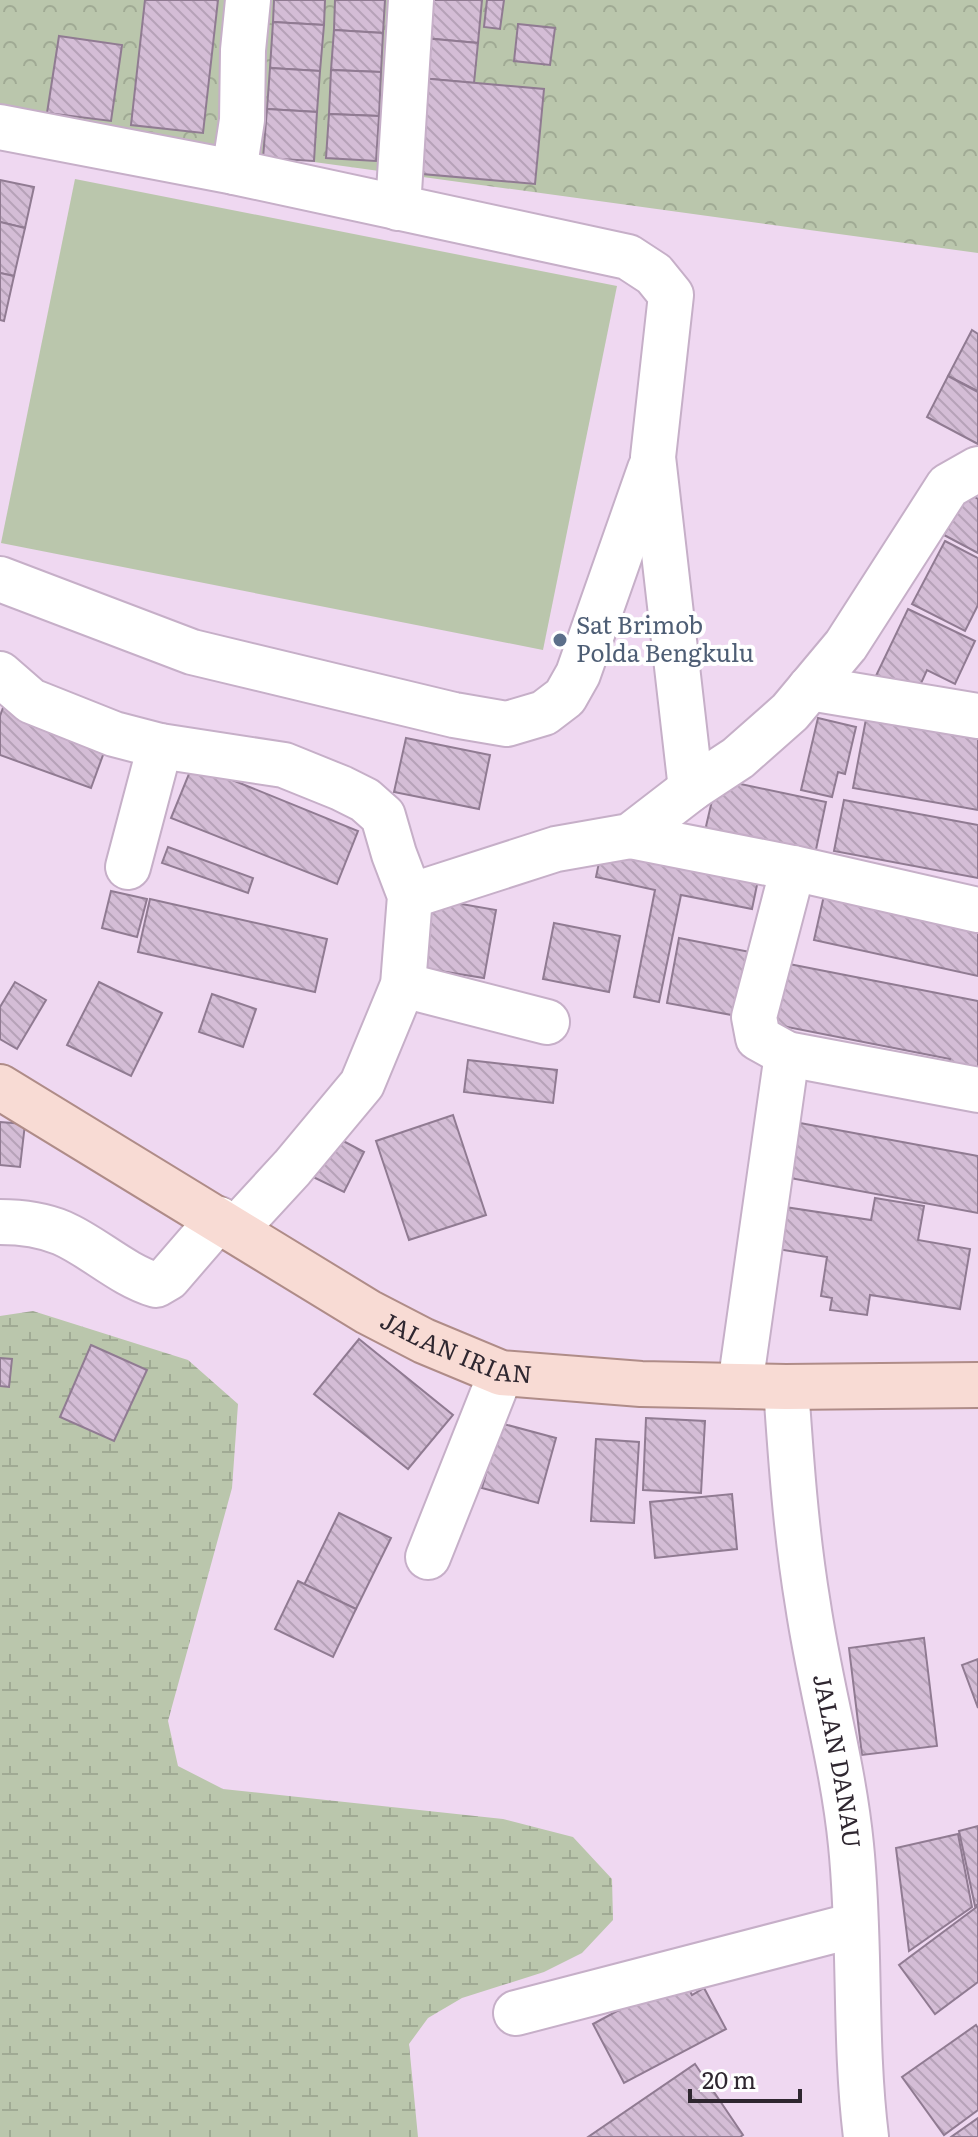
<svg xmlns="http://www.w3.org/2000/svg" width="978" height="2137" font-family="Literata,serif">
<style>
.forest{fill:url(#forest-crowns)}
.wetland{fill:url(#wetland-marsh)}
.pitch{fill:#bac6ac}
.building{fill:url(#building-back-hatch);stroke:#907b92;stroke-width:2}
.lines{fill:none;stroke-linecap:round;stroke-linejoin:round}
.minor-casing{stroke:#c6afc8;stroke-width:48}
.major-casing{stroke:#af8c88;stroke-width:48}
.minor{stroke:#fff;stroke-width:44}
.major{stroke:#f8dbd4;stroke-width:44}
.service-dot{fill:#5c6f8a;stroke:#fff;stroke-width:3}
.labels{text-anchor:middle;stroke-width:8;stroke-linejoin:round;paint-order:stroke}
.service-label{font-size:24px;fill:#4e5e75;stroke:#fff;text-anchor:start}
.street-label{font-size:24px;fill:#2f2730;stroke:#fff}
</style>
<defs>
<pattern id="forest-crowns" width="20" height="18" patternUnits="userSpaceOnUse" patternTransform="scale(2)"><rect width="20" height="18" fill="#bac6ac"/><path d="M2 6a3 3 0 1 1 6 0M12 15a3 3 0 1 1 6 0" fill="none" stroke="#a0aa94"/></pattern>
<pattern id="wetland-marsh" width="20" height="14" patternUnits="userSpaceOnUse" patternTransform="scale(2)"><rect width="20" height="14" fill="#bac6ac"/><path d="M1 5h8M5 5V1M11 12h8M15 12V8" fill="none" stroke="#a0aa94"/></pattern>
<pattern id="building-back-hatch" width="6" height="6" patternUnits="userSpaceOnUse" patternTransform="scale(2)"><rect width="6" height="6" fill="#d4bdd6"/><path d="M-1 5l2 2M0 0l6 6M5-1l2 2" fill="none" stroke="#b6a2b8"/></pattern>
</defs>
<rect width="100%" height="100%" fill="#efd8f1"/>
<path class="forest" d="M0,0H978V253L0,119Z"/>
<path class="wetland" d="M33,1311L188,1360L238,1404L232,1488L168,1721L178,1766L223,1789L503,1819L573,1837L612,1879L613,1920L582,1953L544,1972L462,1998L428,2018L409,2044L418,2137H0V1316Z"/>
<path class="pitch" d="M75,179L617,286L543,650L1,543Z"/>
<g class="building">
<path d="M145,0H218L203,133L131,125Z"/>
<path d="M274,0H325L324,25L273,22Z"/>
<path d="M335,0H385L383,33L334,30Z"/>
<path d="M427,0H482L478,43L423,38Z"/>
<path d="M487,0H504L500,29L484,27Z"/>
<path d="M273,22L324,25L320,71L270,68Z"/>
<path d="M518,24L555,28L550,65L514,61Z"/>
<path d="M334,30L383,33L381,72L331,70Z"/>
<path d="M59,36L122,45L111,121L47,113Z"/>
<path d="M423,38L478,43L474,83L420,78Z"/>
<path d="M270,68L320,71L317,112L267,109Z"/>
<path d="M331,70L381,72L379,116L329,114Z"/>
<path d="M420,78L544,89L535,184L411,173Z"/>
<path d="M267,109L317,112L314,161L263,158Z"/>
<path d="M329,114L379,116L376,161L326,158Z"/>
<path d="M0,180L34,187L25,228L0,222Z"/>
<path d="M0,222L25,228L14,276L0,273Z"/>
<path d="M0,273L14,276L4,321L0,320Z"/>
<path d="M972,330L978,334V391L948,376Z"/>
<path d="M948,376L978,392V444L927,417Z"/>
<path d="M968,493L978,499V553L944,535Z"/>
<path d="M945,541L978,558V605L965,631L912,604Z"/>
<path d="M908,609L975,641L955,684L927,670L913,701L873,682Z"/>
<path d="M4,705L107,744L91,788L0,755V716Z"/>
<path d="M818,718L856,727L845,774L838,772L832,797L801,790Z"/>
<path d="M866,719L978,739V810L853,788Z"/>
<path d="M406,738L490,755L479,809L394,792Z"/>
<path d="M193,764L358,831L337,884L171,818Z"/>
<path d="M717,779L826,802L814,859L704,835Z"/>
<path d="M844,800L978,825V878L834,851Z"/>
<path d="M168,847L253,878L248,893L162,863Z"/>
<path d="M602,848L758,880L752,909L681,895L659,1002L634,997L655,890L596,877Z"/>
<path d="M111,891L147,899L137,937L102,928Z"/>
<path d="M825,891L978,925V976L814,940Z"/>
<path d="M427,898L496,910L484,978L415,967Z"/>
<path d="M150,899L327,939L315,992L138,952Z"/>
<path d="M554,923L620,936L609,992L543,979Z"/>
<path d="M679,938L750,952L737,1016L667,1003Z"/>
<path d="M784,963L978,1001V1081L947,1075L950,1059L772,1024Z"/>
<path d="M15,982L46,1000L17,1049L0,1039V1007Z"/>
<path d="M99,982L162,1013L131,1076L67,1045Z"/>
<path d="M212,994L256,1009L243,1047L199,1032Z"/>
<path d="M468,1060L557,1070L553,1103L464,1092Z"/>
<path d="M453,1115L486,1215L409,1240L376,1141Z"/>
<path d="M0,1122L25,1124L20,1167L0,1165Z"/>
<path d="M800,1123L978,1156V1213L790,1178Z"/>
<path d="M330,1134L364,1152L344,1192L309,1175Z"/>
<path d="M875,1198L924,1206L918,1240L970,1249L960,1309L870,1295L867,1315L830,1310L832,1298L821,1296L827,1257L771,1248L778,1206L871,1220Z"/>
<path d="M359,1339L453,1415L408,1469L314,1394Z"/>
<path d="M91,1345L147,1370L114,1441L60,1417Z"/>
<path d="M0,1358L12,1359L9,1387L0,1386Z"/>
<path d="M646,1418L705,1421L701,1493L643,1490Z"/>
<path d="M500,1423L556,1438L538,1503L482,1488Z"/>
<path d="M596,1439L639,1442L634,1523L591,1521Z"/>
<path d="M732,1494L737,1549L655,1558L650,1502Z"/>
<path d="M339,1513L391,1538L356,1609L304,1585Z"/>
<path d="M298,1581L356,1609L333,1657L275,1629Z"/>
<path d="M924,1638L937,1746L862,1755L849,1648Z"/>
<path d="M978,1659V1708L962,1665Z"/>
<path d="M978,1826V1904L975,1906L959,1831Z"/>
<path d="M958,1834L972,1907L909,1951L896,1848Z"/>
<path d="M978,1906V1982L935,2014L899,1965Z"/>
<path d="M682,1976L692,1995L704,1988L726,2029L624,2083L593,2024Z"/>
<path d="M976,2025L978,2028V2110L944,2135L902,2077Z"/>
<path d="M695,2064L743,2135L740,2137H588Z"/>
<path d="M978,2118V2137H951Z"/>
</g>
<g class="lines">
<g class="minor-casing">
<g id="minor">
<path d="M0,127L234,172L628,257L654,274L671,295L653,457L691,789"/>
<path d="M234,172L242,120L243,50L248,0"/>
<path d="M398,208L411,0"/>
<path d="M0,579L192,652L454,715L507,724L544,713L565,697L578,674L650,469"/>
<path d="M0,674L31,701L114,734L160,746L284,765L341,788L365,800L383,816L394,854L410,896L403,985L362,1084L292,1168L235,1230"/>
<path d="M810,688L978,716"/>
<path d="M630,836L793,868L978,910"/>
<path d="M128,867L160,746"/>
<path d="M793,868L754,1017L758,1038L787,1054L978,1090"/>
<path d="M410,896L556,849L630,836L691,789L738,758L790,712L846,645L948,486L978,469"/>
<path d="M403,985L547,1022"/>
<path d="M0,1222C21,1222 43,1225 62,1233C94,1247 122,1275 156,1285L168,1278L219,1219"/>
<path d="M740,1386L787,1054"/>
<path id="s1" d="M786,1387C791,1460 796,1533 808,1605C820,1686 843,1764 851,1845C861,1942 854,2040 866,2137"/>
<path d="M428,1557L501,1373"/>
<path d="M516,2013L855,1925"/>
</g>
</g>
<g class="major-casing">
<g id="major">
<path id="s2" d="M0,1087L368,1312L424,1341L501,1373L641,1384L786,1387L978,1385"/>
</g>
</g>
<use href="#minor" class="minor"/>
<use href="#major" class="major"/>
</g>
<circle class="service-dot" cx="560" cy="640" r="8"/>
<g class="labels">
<g class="service-label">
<text x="576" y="634">Sat Brimob<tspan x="576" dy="28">Polda Bengkulu</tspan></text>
</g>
<g class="street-label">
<text dy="8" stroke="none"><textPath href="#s2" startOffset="528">JALAN IRIAN</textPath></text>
<text dy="8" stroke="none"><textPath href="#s1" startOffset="378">JALAN DANAU</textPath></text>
</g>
</g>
<path d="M690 2089v12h110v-12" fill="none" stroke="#2f2730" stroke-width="4"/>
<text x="702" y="2089" font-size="24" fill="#2f2730" stroke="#ffffff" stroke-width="6" paint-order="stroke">20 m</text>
</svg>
